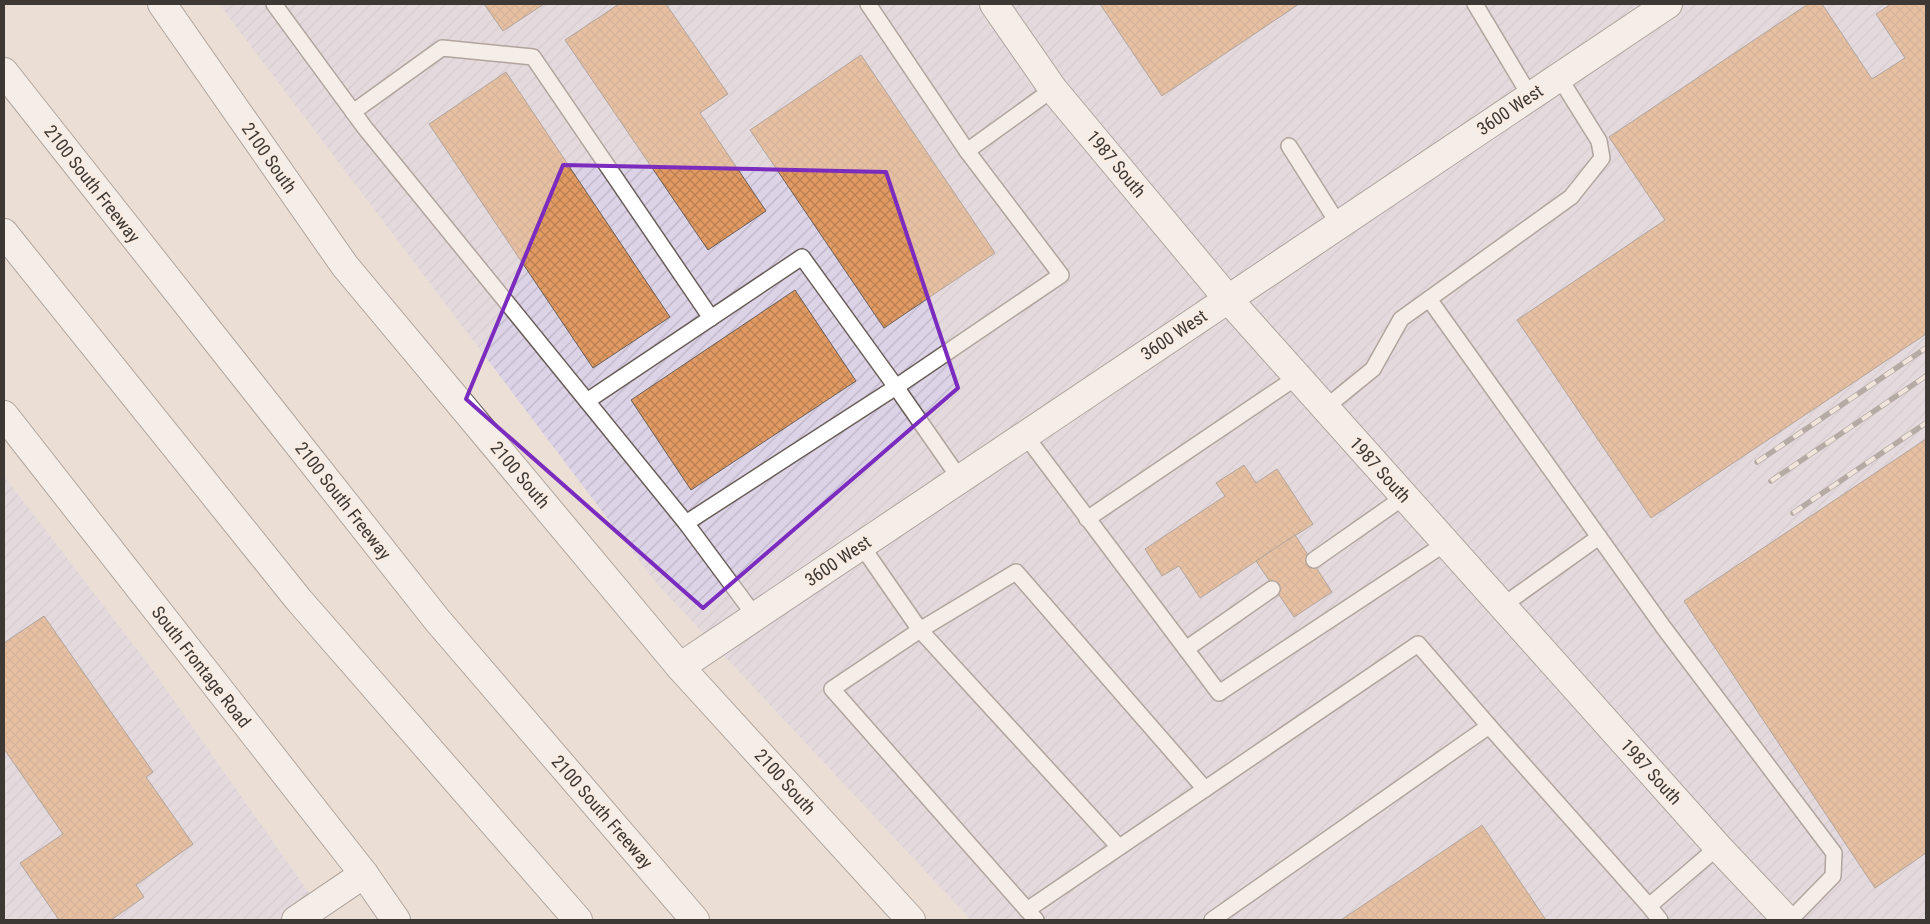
<svg xmlns="http://www.w3.org/2000/svg" width="1930" height="924" font-family="'Roboto Condensed',sans-serif">
<style>
.industrial{fill:url(#industrial-furrows)}
.building{fill:url(#building-cross-hatch);stroke:#6b6059}
.lines{fill:none;stroke-linecap:round;stroke-linejoin:round}
.lane-casing{stroke:#6a5f58;stroke-width:18}
.street-casing{stroke:#6a5f58;stroke-width:30}
.secondary-casing{stroke:#6a5f58;stroke-width:30}
.highway-casing{stroke:#6a5f58;stroke-width:30}
.lane{stroke:#fff;stroke-width:15}
.street{stroke:#fff;stroke-width:28}
.secondary{stroke:#fff;stroke-width:28}
.highway{stroke:#fff;stroke-width:28}
.rail-casing{stroke:#756e68;stroke-width:5.5}
.rail{stroke:#f8ece3;stroke-width:4;stroke-dasharray:11;stroke-linecap:butt}
.marked{fill:none;stroke:#7b2cbf;stroke-width:4;stroke-linejoin:round}
.labels{text-anchor:middle;stroke-width:5;stroke-linejoin:round;paint-order:stroke}
.street-label{font-size:18px;fill:#3d3834;stroke:#f8ece3}
</style>
<defs>
<pattern id="industrial-furrows" width="10" height="10" patternUnits="userSpaceOnUse" patternTransform="scale(1.25)"><rect width="10" height="10" fill="#dcd3e7"/><path d="M-1 1l2-2M0 10L10 0M9 11l2-2" fill="none" stroke="#beb6c7"/></pattern>
<pattern id="building-cross-hatch" width="8" height="8" patternUnits="userSpaceOnUse" patternTransform="scale(1.25)"><rect width="8" height="8" fill="#e29a62"/><path d="M0 0l8 8M0 8l8-8" fill="none" stroke="#b87f52"/></pattern>
</defs>
<rect width="100%" height="100%" fill="#ebdfd6"/>
<g class="industrial">
<path d="M219,4H1926V920H971L657,584Z"/>
<path d="M4,476L149,665L328,920H4Z"/>
</g>
<g class="building">
<path d="M484,4H544L503,31Z"/>
<path d="M619,4H666L728,94L700,113L766,211L708,250L565,40Z"/>
<path d="M1100,4H1299L1162,96Z"/>
<path d="M1808,4H1822L1872,79L1905,58L1876,14L1891,4H1926V334L1651,518L1517,320L1665,220L1609,137Z"/>
<path d="M861,55L995,253L884,328L750,130Z"/>
<path d="M506,72L670,317L593,368L429,124Z"/>
<path d="M795,290L856,381L691,490L631,400Z"/>
<path d="M1926,439V853L1875,888L1684,601Z"/>
<path d="M1244,465L1256,483L1277,469L1313,524L1200,598L1179,566L1162,576L1145,549L1225,496L1216,483Z"/>
<path d="M1295,535L1332,592L1294,617L1256,561Z"/>
<path d="M44,616L153,772L146,777L193,844L136,885L144,897L111,920H59L20,863L63,834L4,749V643Z"/>
<path d="M1482,825L1546,920H1341Z"/>
</g>
<g class="lines">
<g class="lane-casing">
<g id="lane">
<path d="M274,4L365,128L686,523"/>
<path d="M868,4L967,151L1053,89"/>
<path d="M1475,4L1530,96"/>
<path d="M353,112L442,48L533,57L711,318"/>
<path d="M1289,146L1339,225"/>
<path d="M1429,299L1664,628L1834,853L1833,876L1790,920"/>
<path d="M587,401L802,257L896,387L1061,275L967,151"/>
<path d="M1325,408L1373,369L1401,319L1571,197L1602,158L1599,141L1559,77"/>
<path d="M1025,435L1219,693L1446,543"/>
<path d="M1087,519L1297,377"/>
<path d="M861,545L920,630L832,689L1036,920"/>
<path d="M1314,560L1404,497"/>
<path d="M1502,606L1599,537"/>
<path d="M755,616L686,523L896,387L960,479"/>
<path d="M1186,649L1272,589"/>
<path d="M1119,847L920,630L1016,572L1205,789L1418,644L1489,726"/>
<path d="M1027,910L1205,789"/>
<path d="M1212,920L1489,726L1649,906"/>
<path d="M1660,920L1649,906L1718,847"/>
</g>
</g>
<g class="street-casing">
<g id="street">
<path d="M162,4L345,266L680,667L911,920"/>
<path d="M994,4L1053,89L1228,299L1718,847L1787,920"/>
<path d="M680,667L1668,4"/>
</g>
</g>
<g class="secondary-casing">
<g id="secondary">
<path d="M4,415L364,874L396,920"/>
<path d="M296,920L364,874"/>
</g>
</g>
<g class="highway-casing">
<g id="highway">
<path d="M4,72L438,621L695,920"/>
<path d="M4,233L298,599L578,920"/>
</g>
</g>
<use href="#lane" class="lane"/>
<use href="#street" class="street"/>
<use href="#secondary" class="secondary"/>
<use href="#highway" class="highway"/>
<g class="rail-casing">
<g id="rail">
<path d="M1757,462L1926,348"/>
<path d="M1771,481L1926,376"/>
<path d="M1793,513L1926,423"/>
</g>
</g>
<use href="#rail" class="rail"/>
</g>
<path d="M0 0H1930V924H0ZM563,165L886,172L958,388L703,608L466,399Z" fill="#ebdfd6" fill-opacity=".55" fill-rule="evenodd"/>
<path class="marked" d="M563,165L886,172L958,388L703,608L466,399Z"/>
<g class="labels">
<g class="street-label">
<text transform="translate(1510 110) rotate(-34)" y="6">3600 West</text>
<text transform="translate(269 158) rotate(55)" y="6">2100 South</text>
<text transform="translate(1116 164) rotate(50)" y="6">1987 South</text>
<text transform="translate(92 184) rotate(52)" y="6">2100 South Freeway</text>
<text transform="translate(1174 335) rotate(-34)" y="6">3600 West</text>
<text transform="translate(1380 470) rotate(48)" y="6">1987 South</text>
<text transform="translate(520 475) rotate(50)" y="6">2100 South</text>
<text transform="translate(343 501) rotate(52)" y="6">2100 South Freeway</text>
<text transform="translate(838 561) rotate(-34)" y="6">3600 West</text>
<text transform="translate(201 667) rotate(52)" y="6">South Frontage Road</text>
<text transform="translate(1651 772) rotate(48)" y="6">1987 South</text>
<text transform="translate(785 782) rotate(48)" y="6">2100 South</text>
<text transform="translate(602 812) rotate(49)" y="6">2100 South Freeway</text>
</g>
</g>
<rect width="1930" height="924" fill="none" stroke="#3d3834" stroke-width="10"/>
</svg>
